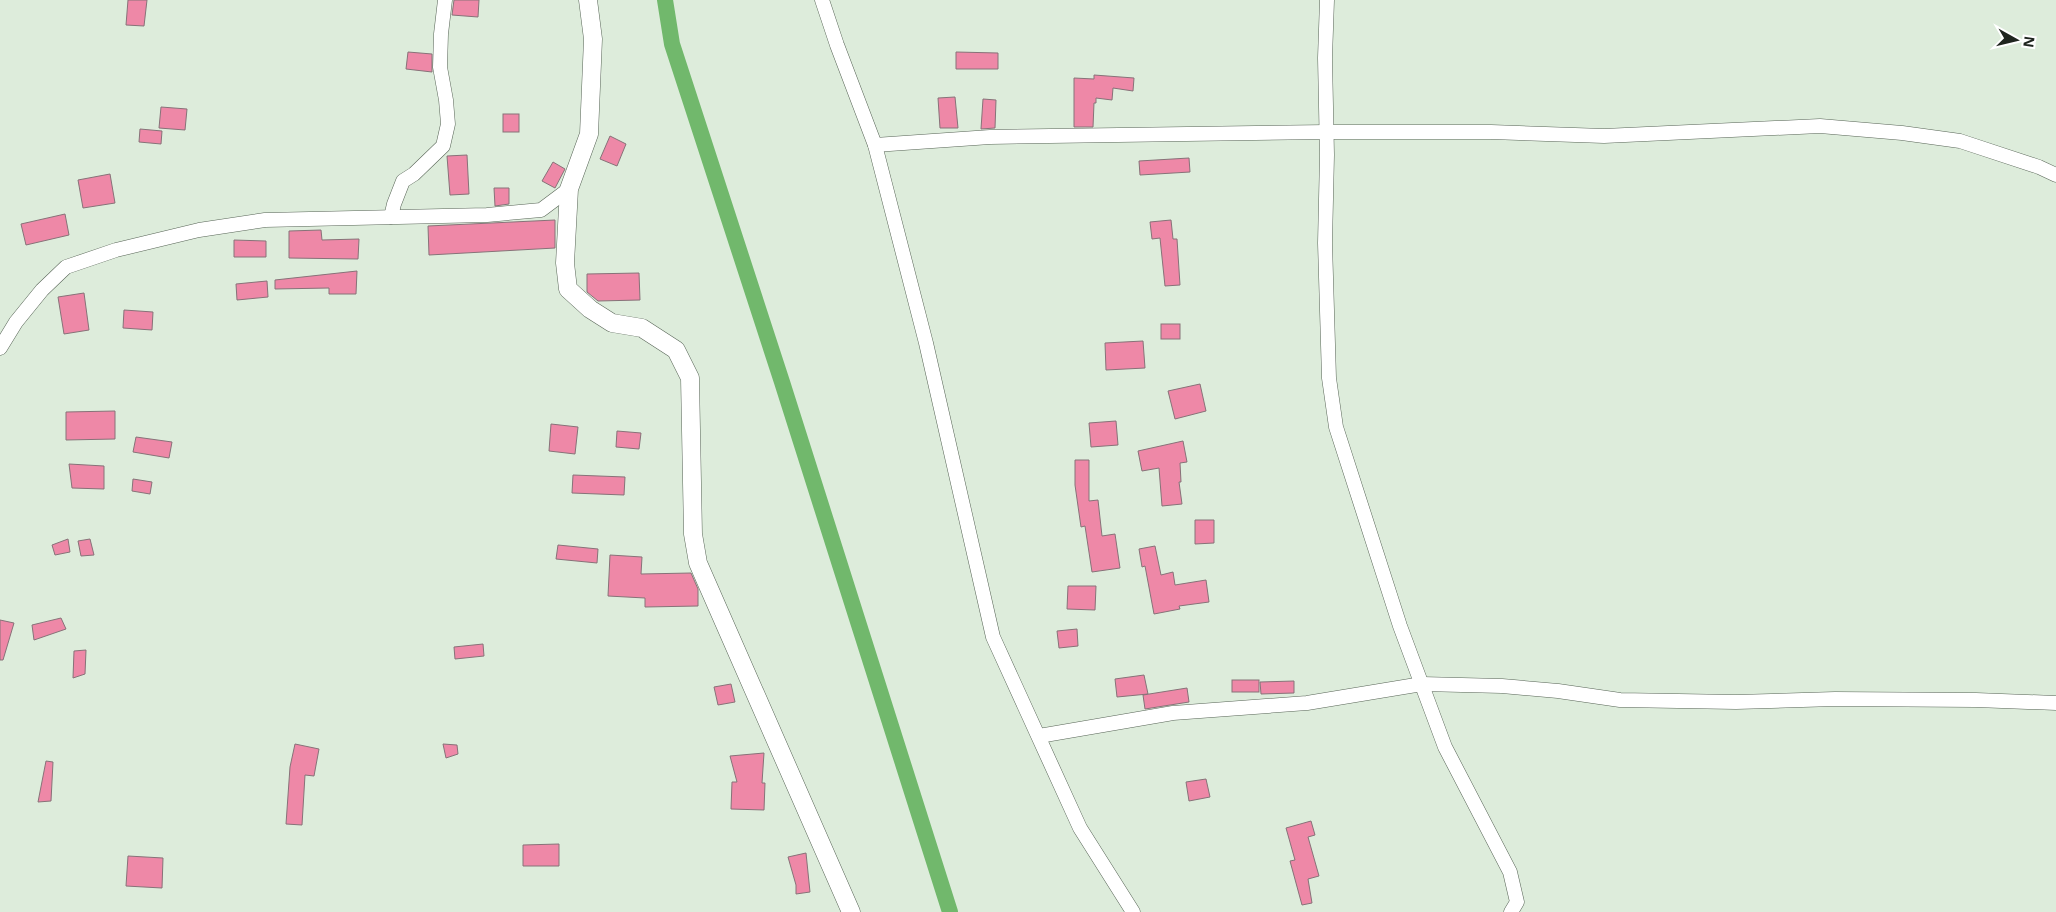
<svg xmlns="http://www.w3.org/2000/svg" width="2056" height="912" font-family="'Open Sans',sans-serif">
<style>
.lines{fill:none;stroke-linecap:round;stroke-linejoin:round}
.canal{stroke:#71b86c;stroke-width:16}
.building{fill:#ee88a7;stroke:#877278}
.minor-casing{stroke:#586557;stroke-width:15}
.tertiary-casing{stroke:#586557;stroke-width:19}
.minor{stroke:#fff;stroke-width:14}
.tertiary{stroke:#fff;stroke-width:18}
</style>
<rect width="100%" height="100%" fill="#ddecdb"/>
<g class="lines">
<path class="canal" d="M665,0L672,44L782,382L950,912"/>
</g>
<g class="building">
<path d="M128,0H147L144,26L126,25Z"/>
<path d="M454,0H479L478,17L452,15Z"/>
<path d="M408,52L432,54V72L406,69Z"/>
<path d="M956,52L998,53V69H956Z"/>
<path d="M1094,75L1134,78L1133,91L1113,88L1112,100L1096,98V103H1094L1093,127H1074V78L1094,79Z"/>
<path d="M955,97L958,128H940L938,98Z"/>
<path d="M983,99L996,100L995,128L981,129Z"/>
<path d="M161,107L187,109L185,130L159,128Z"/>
<rect x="503" y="114" width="16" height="18"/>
<path d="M140,129L162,131L161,144L139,142Z"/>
<path d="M610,136L626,144L617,166L600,159Z"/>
<path d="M467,155L469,194L450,195L447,156Z"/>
<path d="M1189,158L1190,172L1140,175L1139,161Z"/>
<path d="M553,162L565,169L555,188L542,181Z"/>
<path d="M110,174L115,203L83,208L78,180Z"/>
<path d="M494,188H509V204L495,206Z"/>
<path d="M65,214L69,235L26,245L21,224Z"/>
<path d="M555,220V248L429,255L428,226Z"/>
<path d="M1171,220L1173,239H1177L1180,285L1165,286L1160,238L1152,239L1150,222Z"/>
<path d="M321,230L322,240L359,239L358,259L289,258V231Z"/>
<path d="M234,240L266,241V257H234Z"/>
<path d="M357,271L356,294H329V288L275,289V280Z"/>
<path d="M639,273L640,300L598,301L587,292V274Z"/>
<path d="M267,281L268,297L237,300L236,284Z"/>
<path d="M84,293L89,330L64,334L58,297Z"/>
<path d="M124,310L153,312L152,330L123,328Z"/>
<rect x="1161" y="324" width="19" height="15"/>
<path d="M1143,341L1145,368L1106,370L1105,343Z"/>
<path d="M1200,384L1206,411L1175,419L1168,391Z"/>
<path d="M115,411V439L66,440V412Z"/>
<path d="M1116,421L1118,445L1091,447L1089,423Z"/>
<path d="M551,424L578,427L575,454L549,451Z"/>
<path d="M617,431L641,433L639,449L616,447Z"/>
<path d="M136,437L172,442L169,458L133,452Z"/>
<path d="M1183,441L1187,462L1180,463L1181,482H1179L1182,504L1162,506L1159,468L1142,471L1138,451Z"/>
<path d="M1075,460H1089V501L1098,500L1102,536L1115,534L1120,568L1092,572L1085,526L1081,527L1075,485Z"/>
<path d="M69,464L104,466V489L72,488Z"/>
<path d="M573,475L625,477L624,495L572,493Z"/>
<path d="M133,479L152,482L150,494L132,491Z"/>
<path d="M1195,520H1214V543L1195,544Z"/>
<path d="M68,539L70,552L55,555L52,545Z"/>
<path d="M90,539L94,555L81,556L78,541Z"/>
<path d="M558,545L598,549L597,563L556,559Z"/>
<path d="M1155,546L1161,575L1173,572L1175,585L1206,580L1209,602L1179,606L1180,609L1154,614L1145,566L1142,567L1139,549Z"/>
<path d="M610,555L642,557L641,574L691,573L698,589V606L645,607V598L608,596Z"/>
<path d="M1068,586H1096L1095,610L1067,609Z"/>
<path d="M61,618L66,629L34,640L32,625Z"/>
<path d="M0,620L14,623L3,660H0Z"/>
<path d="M1077,629L1078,646L1059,648L1057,631Z"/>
<path d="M483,644L484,656L455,659L454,647Z"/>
<path d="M86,650L85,674L73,678L74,651Z"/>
<path d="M1144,675L1148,694L1117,697L1115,679Z"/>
<rect x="1232" y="680" width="27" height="12"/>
<path d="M1294,681V693L1261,694L1260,682Z"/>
<path d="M731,684L735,702L718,705L714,687Z"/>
<path d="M1187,688L1189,702L1145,709L1143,695Z"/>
<path d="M295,744L319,749L314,776L305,775L302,825L286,824L290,767Z"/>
<path d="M443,744L457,745L458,754L446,758Z"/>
<path d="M764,753L762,783H765L764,810L731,809L732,782H737L730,756Z"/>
<path d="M46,761L53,762L51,801L38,802Z"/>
<path d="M1206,779L1210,797L1189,801L1186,782Z"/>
<path d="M1311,821L1315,835L1308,837L1319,876L1308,879L1312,903L1302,905L1290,861L1295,860L1286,828Z"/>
<path d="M559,844V866H523V845Z"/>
<path d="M806,853L810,892L796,894V885L788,857Z"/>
<path d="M128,856L163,858L162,888L126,886Z"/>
</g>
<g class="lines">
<g class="minor-casing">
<g id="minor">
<path d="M822,0L837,45L875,145L926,343L993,637L1080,828L1133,912"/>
<path d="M1327,0L1325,58L1327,155L1325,243L1329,378L1336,427L1400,626L1445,747L1510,872L1517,902L1511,912"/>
<path d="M875,145L990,137L1327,132H1491L1604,136L1820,126L1902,133L1960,141L2039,167L2056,175"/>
<path d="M391,217L394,204L403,181L414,174L443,146L448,124L446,100L440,67L441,34L445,0"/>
<path d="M0,348L16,322L42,290L66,267L116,250L199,230L265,220L487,215L541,210L569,189"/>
<path d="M1039,736L1173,713L1307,703L1422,684L1502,686L1558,691L1620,700L1736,702L1835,699L1976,700L2056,703"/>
</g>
</g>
<g class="tertiary-casing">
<path id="tertiary" d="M588,0L593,39L589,134L569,189L565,263L568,289L590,309L612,323L642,328L676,350L690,378L693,534L698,563L851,912"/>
</g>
<use href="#minor" class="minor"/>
<use href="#tertiary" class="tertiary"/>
</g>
<g transform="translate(2016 40) rotate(98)" stroke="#ffffff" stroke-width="4" paint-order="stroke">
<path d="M0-4L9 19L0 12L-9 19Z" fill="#1e241e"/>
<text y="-8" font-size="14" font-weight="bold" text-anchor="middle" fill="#1e241e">N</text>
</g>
</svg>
